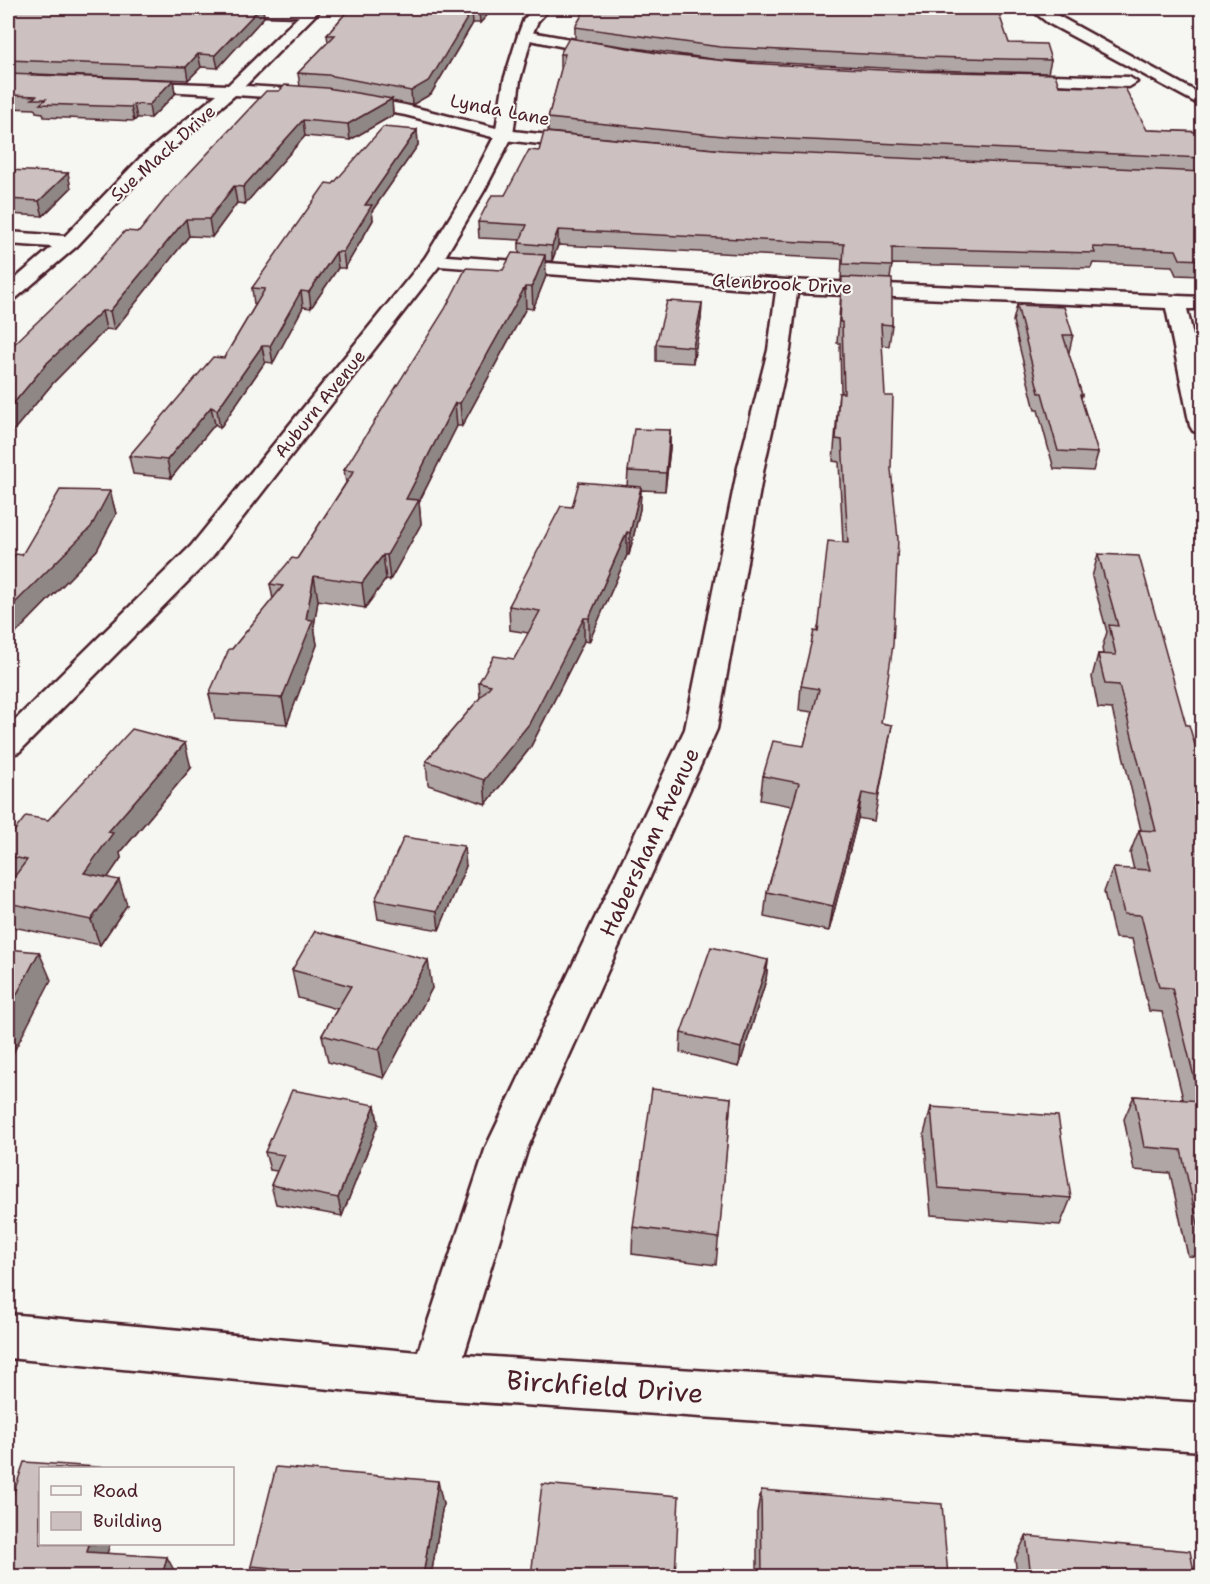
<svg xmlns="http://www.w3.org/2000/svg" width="1210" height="1584" font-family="'Shantell Sans',sans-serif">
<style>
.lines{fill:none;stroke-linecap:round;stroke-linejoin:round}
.minor-casing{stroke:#4a1f2b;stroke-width:5}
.tertiary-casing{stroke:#4a1f2b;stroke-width:5}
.motorway-casing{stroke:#4a1f2b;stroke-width:5}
.minor{fill:#f6f6f2;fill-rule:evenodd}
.tertiary{fill:#f6f6f2;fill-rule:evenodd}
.motorway{fill:#f6f6f2;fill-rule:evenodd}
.wall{fill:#afa6a5;stroke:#4a1f2b;stroke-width:1.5}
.shaded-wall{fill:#8f8786;stroke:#4a1f2b;stroke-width:1.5}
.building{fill:#ccc1c0;stroke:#4a1f2b;stroke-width:1.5}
.labels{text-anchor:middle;stroke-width:4.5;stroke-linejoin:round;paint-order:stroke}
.far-street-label{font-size:18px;fill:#4a1f2b;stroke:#f6f6f2}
.street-label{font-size:22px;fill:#4a1f2b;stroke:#f6f6f2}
.near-street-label{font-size:27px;fill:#4a1f2b;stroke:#f6f6f2}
</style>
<rect width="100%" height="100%" fill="#f6f6f2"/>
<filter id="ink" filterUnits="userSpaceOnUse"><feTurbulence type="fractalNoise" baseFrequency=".0167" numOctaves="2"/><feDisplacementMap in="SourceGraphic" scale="12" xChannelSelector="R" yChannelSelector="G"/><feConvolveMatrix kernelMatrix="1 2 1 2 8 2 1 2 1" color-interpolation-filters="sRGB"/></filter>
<g filter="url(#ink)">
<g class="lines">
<g class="minor-casing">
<g id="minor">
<path d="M163,8H322L245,86L329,91L405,105L504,130L585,139L594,144L585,149L504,140L405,115L329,101L235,95L152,166L77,246L15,299L8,301V285L52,247L8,244V232L65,236L140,158L217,94L129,89L123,87L121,84L123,81L228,85L299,16L170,12Z"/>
<path d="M525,31L609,46L617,51L609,56L520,38L518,35L520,32Z"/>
<path d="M1013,74L1129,77L1137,82L1129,87L1007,82L1005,79Z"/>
<path d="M433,255L787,280L1202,297V309H1187L1202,376V433L1193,431L1190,426L1166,308L797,293L790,350L764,467L717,729L528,1147L464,1355L1202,1403V1451L434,1399L8,1358V1314L418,1352L486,1147L685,729L738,467L768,350L776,291L426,265L423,261L426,257Z"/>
</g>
</g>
<g class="tertiary-casing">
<path id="tertiary" d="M535,8H550L538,21L532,35L520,80L513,135L484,191L440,265L211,558L19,752L8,755V727L191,546L425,258L466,191L495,135L504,80L518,35L524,19Z"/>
</g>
<g class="motorway-casing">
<path id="motorway" d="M1029,8H1044L1202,95V106L1048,23Z"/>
</g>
<use href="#minor" class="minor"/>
<use href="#tertiary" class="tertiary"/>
<use href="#motorway" class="motorway"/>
</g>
<g class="wall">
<path d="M8,8L264,17L218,68L201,67L188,80L8,73Z"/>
<path d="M350,8H494L480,23H473L431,94L412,105L392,101L393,115L350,140L305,136L245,204L237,203L212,237L189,236L114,330L106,329L53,383L8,437V350L139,232L279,91L300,86L298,73L328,42L327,35Z"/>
<path d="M575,27L1009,43L1051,60L1048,73L924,70L719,60L579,40L669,55L746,63L1059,86L1147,130L1203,132V276L1176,275L1172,266L1093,263L1091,268L892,264L890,279L892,325L889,346L882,345L881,723L892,725L874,821L858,818L829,931L764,917L767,892L792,806L760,800L763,776L804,746L813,712L799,710L801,686L843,542L839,462L833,461L837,414L839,393H841L840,343H837L842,280H841L842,259L558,245L552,261H545L546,276L533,309L526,308L462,426H457L419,502L421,524L390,580L386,579L365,608L318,600L314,626L317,645L287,724L215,719L209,694L232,649L273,599L270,584L297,559L346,483L344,470L503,270L519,253V243L520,240L479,238L478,222L505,195L539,151L722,150L548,132V118L562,67H560V54L575,39Z"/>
<path d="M8,74L173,80L175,94L151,118H137L134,121L44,117L43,113L36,112L35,109L8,108Z"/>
<path d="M417,130L418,145L372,211L373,220L345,268H338L311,308L303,307L273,363L265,362L220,428L215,424L171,478L133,474L129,456L224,358L256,304H254L252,288L333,184Z"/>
<path d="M8,170L71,188L43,216L8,214Z"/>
<path d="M702,303L701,319L693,363L656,361V344Z"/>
<path d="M1017,305L1073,335L1069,352H1068L1082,395L1081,399L1098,453L1093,471L1054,469L1038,410H1035L1013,321Z"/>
<path d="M670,430V448L665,491L641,490L640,509L629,555H627L589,642L584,641L530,748L486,804L428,785L426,761L480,698L479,682L514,659L529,633L510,630L509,606L572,507L627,486L628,471Z"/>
<path d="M110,491L116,514L97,550L13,636L8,635V563L22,555Z"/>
<path d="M1098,554L1186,725L1203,772V1257L1188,1256L1170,1173L1134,1170L1124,1119L1134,1096L1183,1099L1162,1012L1149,1011L1132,939L1115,938L1104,892L1113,868L1134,870L1130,853L1139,830H1141L1112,709L1098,708L1092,677L1098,654H1103L1102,648L1107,632L1092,577Z"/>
<path d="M191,768L120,853L121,858L107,878L127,905L100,945L8,926V885L11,880L8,879V839L48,820Z"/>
<path d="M466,866L439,930L378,919L375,900Z"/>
<path d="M768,960L766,980L739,1067L680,1052L681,1033Z"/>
<path d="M292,970L432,988L384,1078L328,1062L322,1035L337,1009L298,998Z"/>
<path d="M731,1098L716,1265L632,1254L633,1227Z"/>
<path d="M375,1105L378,1124L342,1216L276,1204L271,1185L277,1171L270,1170L265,1152Z"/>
<path d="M931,1107L1071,1198L1060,1225L931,1215L924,1134Z"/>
<path d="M761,1490L948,1576H757V1513Z"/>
<path d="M443,1504L431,1576H256L251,1566Z"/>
<path d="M1026,1536L1195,1576H1017L1015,1559Z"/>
</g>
<g class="shaded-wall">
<path d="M260,8H263L264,17L218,68L215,55Z"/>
<path d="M482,8H494L480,23L479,11Z"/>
<path d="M472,10L473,23L431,94L412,105L411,91Z"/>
<path d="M198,54L201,67L188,80L186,67Z"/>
<path d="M173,80L175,94L151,118L149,105Z"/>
<path d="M392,99L393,115L350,140L348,124Z"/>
<path d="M134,104L137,118L134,121L131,107Z"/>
<path d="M303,120L305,136L245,204L243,187Z"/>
<path d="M417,130L418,145L372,211L373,220L345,268L343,252L365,205Z"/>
<path d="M68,173L71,188L43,216L39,201Z"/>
<path d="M234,186L237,203L212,237L209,219Z"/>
<path d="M186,219L189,236L114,330L110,311Z"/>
<path d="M558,230V245L552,261V246Z"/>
<path d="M336,252L338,268L311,308L309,292Z"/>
<path d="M545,255L546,276L533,309L532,287Z"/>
<path d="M525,287L526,308L462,426L460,403Z"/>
<path d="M301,291L303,307L273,363L270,346Z"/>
<path d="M702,303L701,319L693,363V347Z"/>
<path d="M102,311L106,329L53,383L8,437V410L47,363Z"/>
<path d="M262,346L265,362L220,428L217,410Z"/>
<path d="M455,403L457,426L419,502L421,524L390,580L387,555L406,499Z"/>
<path d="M211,407L215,424L171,478L167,460Z"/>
<path d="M670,430V448L665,491L666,473Z"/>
<path d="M641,487L640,509L629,555L630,533Z"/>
<path d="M110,491L116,514L97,550L13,636L8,620V610Z"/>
<path d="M627,532V555L589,642V618Z"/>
<path d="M383,555L386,579L365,608L362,583Z"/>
<path d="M314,576L318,600L314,626L317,645L287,724L282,698L306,619Z"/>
<path d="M584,618V641L530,748L486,804L484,780Z"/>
<path d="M185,743L191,768L120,853L121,858L93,899L84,873L108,832Z"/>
<path d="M862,793L858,818L829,931L833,906Z"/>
<path d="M464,846L466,866L439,930L437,911Z"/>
<path d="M119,880L127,905L100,945L91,920Z"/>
<path d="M39,952L51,980L11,1057L8,1051V1011Z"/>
<path d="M428,960L432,988L384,1078L379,1050Z"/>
<path d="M768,960L766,980L739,1067L741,1048Z"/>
<path d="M375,1105L378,1124L342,1216L338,1198Z"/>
<path d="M438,1481L443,1504L431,1576H423Z"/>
<path d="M89,1544H110L101,1574L87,1552Z"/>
<path d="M167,1557L177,1576H162Z"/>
</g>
<g class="building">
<path d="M8,8H260L215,55L198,54L186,67L8,60Z"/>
<path d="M350,8H482L479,11L472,10L430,80L411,91L328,75L298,73L335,35H327Z"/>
<path d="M586,8H997L1009,43L1046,44L1051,60L926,57L720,47L575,27Z"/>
<path d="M569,38L669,55L746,63L901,71L1055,74L1059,86L1125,88L1147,130L1203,132V158L723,136L548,118L565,54H560Z"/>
<path d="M8,74L173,80L149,105L134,104L131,107L40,104L46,99H32L36,96L8,95Z"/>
<path d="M285,85L327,88L392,99L348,124L303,120L243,187L234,186L209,219H186L110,311H102L47,363L8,410V350L88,273L125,231L139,232L166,198L266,91H279Z"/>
<path d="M383,127L417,130L365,205H372L343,252H336L309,292L301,291L270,346H262L217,410L211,407L167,460L129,456L213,357L224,358L265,289L252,288L326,183L333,184Z"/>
<path d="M544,132L723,150L1203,172V260L1180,259L1176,250L1093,247L1095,253L892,248V266L843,264L844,244L558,230L552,246L519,243L527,225L478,222L492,195H505L529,150L539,151Z"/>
<path d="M8,170L68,173L39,201L8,199Z"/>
<path d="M512,253L545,255L532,287H525L460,403H455L406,499L419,500L387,555H383L362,583L314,576L306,619L313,620L282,698L209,694L229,649H232L283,586L270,584L292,558L297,559L354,471L344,470L445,309L466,268L503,270Z"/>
<path d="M842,277L892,279V325L881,324L885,396H893L891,469L898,539L893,645L881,723L892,725L878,796L862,793L833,906L767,892L799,783L763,776L773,741L804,746L819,689L801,686L814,631L818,632L828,541L848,543L842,440L836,439L839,393H844L842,322H840Z"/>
<path d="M667,301L702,303L693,347L656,344Z"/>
<path d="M1017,305L1064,307L1073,335H1063L1082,395H1080L1098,453L1058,451L1042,393H1039Z"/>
<path d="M634,429L670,430L666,473L628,471Z"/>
<path d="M579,482L641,487L630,533L627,532L589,618H584L529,724L484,780L426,761L491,685L479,682L494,656L514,659L540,611L509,606L561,506L572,507Z"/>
<path d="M60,490L110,491L91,527L8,610V563L16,554L22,555Z"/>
<path d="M1098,554L1139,556L1186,725H1189L1203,772V804H1201L1203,808V1234L1200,1233L1181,1150L1144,1147L1134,1096L1200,1101L1172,988L1159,987L1141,915L1124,914L1113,868L1150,870L1139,830L1156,831L1119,685L1105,684L1098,654L1116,655L1109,625L1118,626Z"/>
<path d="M132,729L185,743L108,832L113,833L84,873L119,880L91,920L8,903V885L27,860L8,856V839L26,816L48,820Z"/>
<path d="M404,837L464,846L437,911L375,900Z"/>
<path d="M315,931L428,960L379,1050L322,1035L351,986L292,970Z"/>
<path d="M711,947L768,960L741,1048L681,1033Z"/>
<path d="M8,949L39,952L8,1011Z"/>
<path d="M652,1089L731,1098L719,1238L633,1227Z"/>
<path d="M292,1090L375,1105L338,1198L271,1185L284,1155L265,1152Z"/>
<path d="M931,1107L1058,1116L1071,1198L938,1188Z"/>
<path d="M24,1462L112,1468H40V1544H89L87,1552L167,1557L162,1576H8V1510Z"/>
<path d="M276,1467L438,1481L423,1576H370L251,1566Z"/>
<path d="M542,1484L679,1496L675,1576H531Z"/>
<path d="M761,1490L942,1504L948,1576H762Z"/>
<path d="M1026,1536L1190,1551L1195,1576H1031Z"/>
</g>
</g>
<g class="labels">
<g class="far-street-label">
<text transform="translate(500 110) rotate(11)" y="6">Lynda Lane</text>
<text transform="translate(163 153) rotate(-42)" y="6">Sue Mack Drive</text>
<text transform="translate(782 284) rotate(3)" y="6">Glenbrook Drive</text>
<text transform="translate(320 404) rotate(-51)" y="6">Auburn Avenue</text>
</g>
<g class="street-label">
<text transform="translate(649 842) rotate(-65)" y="8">Habersham Avenue</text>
</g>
<g class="near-street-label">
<text transform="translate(605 1387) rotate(4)" y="9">Birchfield Drive</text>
</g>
</g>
<rect width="1210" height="1584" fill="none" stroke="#f6f6f2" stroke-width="30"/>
<rect x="15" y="15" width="1180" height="1554" fill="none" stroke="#4a1f2b" stroke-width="2" filter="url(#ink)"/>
<rect x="39" y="1467" width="195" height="78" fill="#f6f6f2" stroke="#b1a0a2" stroke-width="1.5"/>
<rect x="51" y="1486" width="30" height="9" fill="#f6f6f2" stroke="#b1a0a2" stroke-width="1.5"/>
<text x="93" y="1497" font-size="18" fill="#4a1f2b">Road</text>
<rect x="51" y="1512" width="30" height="18" fill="#ccc1c0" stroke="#b1a0a2" stroke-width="1.5"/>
<text x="93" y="1527" font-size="18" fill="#4a1f2b">Building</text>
</svg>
